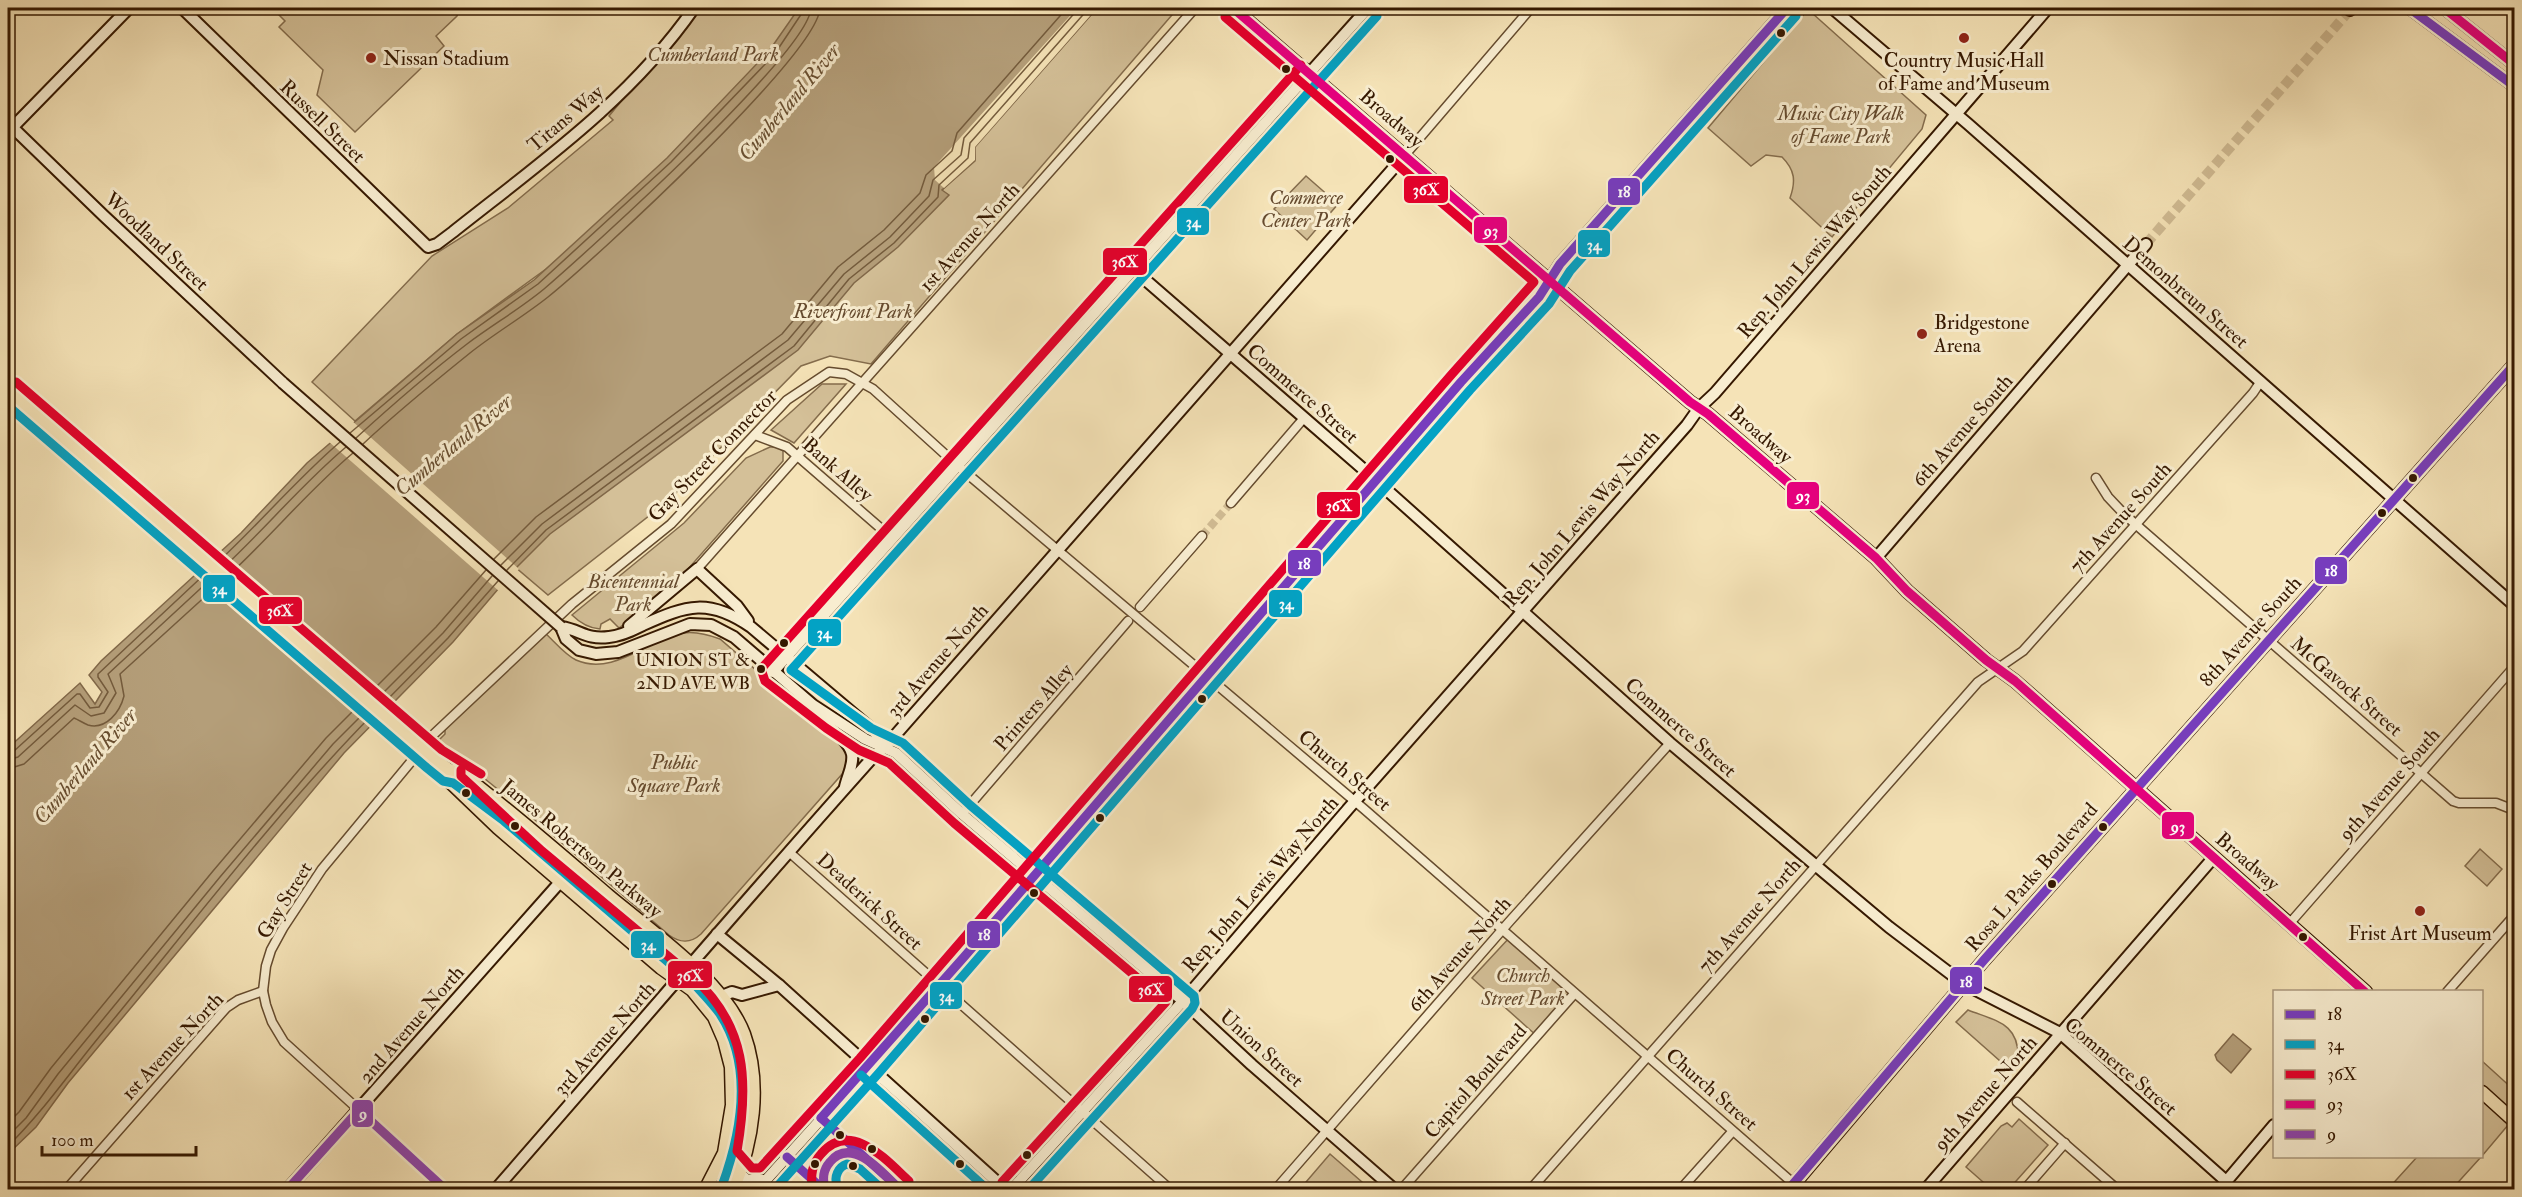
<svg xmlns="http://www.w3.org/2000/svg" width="2522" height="1197" font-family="'IM FELL Double Pica',serif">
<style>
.green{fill:#d4c098;stroke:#846c4c;stroke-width:1.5}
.water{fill:#b49e79;stroke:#816849;stroke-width:1.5}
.pier{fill:#f5e3b7}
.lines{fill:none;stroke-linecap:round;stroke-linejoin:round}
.shore{stroke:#745b3c;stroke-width:1.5}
.street-tunnel{stroke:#cfba92;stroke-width:8;stroke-dasharray:8 4;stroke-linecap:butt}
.secondary-tunnel{stroke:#cfba92;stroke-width:10;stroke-dasharray:10 5;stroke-linecap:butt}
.street-casing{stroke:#654b2e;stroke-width:11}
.secondary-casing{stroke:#351800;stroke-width:14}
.primary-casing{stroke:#351800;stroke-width:15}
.street{stroke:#f8edd0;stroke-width:8}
.secondary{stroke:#f8edd0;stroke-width:10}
.primary{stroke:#f5e3b7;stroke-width:12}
.secondary-bridge-casing{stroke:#351800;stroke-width:14;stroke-linecap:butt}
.primary-bridge-casing{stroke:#351800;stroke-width:15;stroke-linecap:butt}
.secondary-bridge{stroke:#f8edd0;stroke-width:10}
.primary-bridge{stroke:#f5e3b7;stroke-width:12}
.bus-1-casing{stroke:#f8edd0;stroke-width:14}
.bus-2-casing{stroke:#f8edd0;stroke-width:14}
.bus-3-casing{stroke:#f8edd0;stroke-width:14}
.bus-4-casing{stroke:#f8edd0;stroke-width:14}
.bus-5-casing{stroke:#f8edd0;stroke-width:14}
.bus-1{stroke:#773dbd;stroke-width:9}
.bus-2{stroke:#03a2c4;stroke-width:9}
.bus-3{stroke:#e4002b;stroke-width:9}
.bus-4{stroke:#e5007d;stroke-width:9}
.bus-5{stroke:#8e44ad;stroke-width:9}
.bus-dot{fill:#351800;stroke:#f8edd0;stroke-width:2}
.poi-dot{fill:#8f2418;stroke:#f8edd0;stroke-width:2}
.labels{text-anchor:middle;stroke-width:6;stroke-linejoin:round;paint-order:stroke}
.bus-label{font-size:18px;fill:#351800;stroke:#f8edd0;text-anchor:end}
.park-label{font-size:20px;font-style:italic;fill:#654a2e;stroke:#f8edd0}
.poi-label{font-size:20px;fill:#351800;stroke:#f8edd0;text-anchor:start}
.street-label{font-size:20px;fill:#351800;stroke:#f8edd0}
.water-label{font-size:21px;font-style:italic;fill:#684e30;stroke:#f8edd0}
.line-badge{stroke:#f8edd0;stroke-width:2}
.badge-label{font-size:16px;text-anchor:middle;font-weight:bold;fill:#fff}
</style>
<rect width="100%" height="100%" fill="#f5e3b7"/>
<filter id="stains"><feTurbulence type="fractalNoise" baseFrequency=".00333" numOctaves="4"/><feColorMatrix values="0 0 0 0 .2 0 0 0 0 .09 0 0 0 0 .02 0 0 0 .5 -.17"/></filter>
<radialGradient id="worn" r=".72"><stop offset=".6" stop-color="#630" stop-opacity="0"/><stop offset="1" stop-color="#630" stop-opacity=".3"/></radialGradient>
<g class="green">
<path d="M272,8H460L457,16L436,36L444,46L355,132L317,95L323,70L279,27L285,21Z"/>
<path d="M698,8H804L788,30L669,165L546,269L457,334L355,421L312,382L432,256L508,208L613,120L609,116Z"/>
<path d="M1097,8H1178L871,364L830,356L801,366L668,501L548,595L495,550L942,190L975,161L974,147Z"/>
<path d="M1812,13L1926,115L1922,129L1832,237L1790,198C1796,181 1795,170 1782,157L1766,155L1751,166L1708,128L1804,14Z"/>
<path d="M1306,176L1338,204L1307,240L1274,209Z"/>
<path d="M822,384H846L794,443L771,430Z"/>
<path d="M770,447H777L783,451V461L674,585L619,628L610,619L601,624L600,629C588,628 580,623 572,615L684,523L746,458Z"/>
<path d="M544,632C554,641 565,655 576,660C612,676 645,642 678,634C692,630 707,634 720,639L844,746L848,757L843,773L701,934C690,944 680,943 669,935L521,808L438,741L445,734V729Z"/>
<path d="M2480,849L2502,869L2487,886L2465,866Z"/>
<path d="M1510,937L1574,994L1537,1036L1472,978Z"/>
<path d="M1968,1010C1996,1021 2020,1023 2018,1060L2008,1068L1956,1022Z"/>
<path d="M2482,1061L2514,1090V1118L2482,1156Z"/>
<path d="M2019,1119L2048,1145L2009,1189H1991L1966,1167L2001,1126L2007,1123L2012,1127Z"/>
<path d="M1330,1154L1370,1189H1300Z"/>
<path d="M2417,1157V1156L2481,1157L2452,1189H2388Z"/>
</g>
<g class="water">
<path d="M799,8H1097L975,147V160L942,190L949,195L898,247L854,283L798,350L550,534L517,567L453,642L344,753L68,1083L36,1127L8,1154V748L80,683L95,704L102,692L89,675L101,661L241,533L307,463L457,334L534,280L667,158L769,51Z"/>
<path d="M2233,1034L2251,1049L2231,1073L2217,1060L2215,1055Z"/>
</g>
<g class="pier">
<path d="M1077,8H1097L975,147V160L944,188L935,180L934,167Z"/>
<path d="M351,420L519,569L500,592L328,441Z"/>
<path d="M218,550L396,703L372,728L193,573Z"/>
</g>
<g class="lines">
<g class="shore">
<path d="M350,433L461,339L538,284L671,162L774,55L802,13L803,8"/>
<path d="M356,438C391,406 429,373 467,344C492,325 520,309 544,289C588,251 809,52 811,8"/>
<path d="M363,444C397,412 434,382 470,353C495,333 523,317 548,297C594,260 818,54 820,8"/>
<path d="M494,559L536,517L782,334L838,267L884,230L920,193L926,175L952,151L957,133L1067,8"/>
<path d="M218,562C260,523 297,479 340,442"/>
<path d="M501,565L542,524L788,340L844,274L890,237L929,196L933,180L961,155L964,138L1079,8"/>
<path d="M224,567C266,528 302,484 346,447"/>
<path d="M507,570L546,530L794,346L849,279L894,243L938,197L939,185L968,158L970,143L1089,8"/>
<path d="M231,573C273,534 309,490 353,453"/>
<path d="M370,693L436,627L486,570"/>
<path d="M377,699L443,633L492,576"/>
<path d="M383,704L448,638L498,581"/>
<path d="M8,752L14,751L77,694H80L90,708L99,707L108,692L98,677V674L207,572"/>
<path d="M8,760L18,757L75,705L91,716L104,713L116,693L108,674L213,577"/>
<path d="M8,769L24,764L74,718C79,720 83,723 88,725C106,730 120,712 124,696L120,674L220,583"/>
<path d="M8,1123L19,1112L51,1068L213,871L326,738L360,704"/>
<path d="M8,1136L26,1118L58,1074L220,877L333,744L367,710"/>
<path d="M8,1146C44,1111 72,1069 104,1031C192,924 276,813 372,715"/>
</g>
<path class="street-tunnel" d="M1202,536L1231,503"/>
<path class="secondary-tunnel" d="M2146,244L2350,10"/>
<g class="street-casing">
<g id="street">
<path d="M1405,155L1531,8"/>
<path d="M755,435L787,447L893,539"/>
<path d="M2096,478L2108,497L2125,515L2453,801L2459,803H2496L2514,810"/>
<path d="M1231,503L1304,418"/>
<path d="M697,569L1195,8"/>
<path d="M1140,607L1202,536"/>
<path d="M962,814L1128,621"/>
<path d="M789,852L1171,1190"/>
<path d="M2290,923L2514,667"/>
<path d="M2447,992L2514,916"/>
<path d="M2017,1102L2118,1190"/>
<path d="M66,1190L226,1008L238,1000L263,991"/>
<path d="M447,1190L284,1042L272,1022L266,1005L263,991L266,966L271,950L283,928L322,869L434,734L572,604L671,524L787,400L829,372L846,374L873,389L958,466L1364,809L1794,1184"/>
<path d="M1275,1190L1509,922L1670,743"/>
<path d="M1401,1190L1574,994"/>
<path d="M1530,1190L1978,682L2023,651L2253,393L2261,381"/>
<path d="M1680,1190L1732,1132"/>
<path d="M2024,1190L2065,1143"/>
</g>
</g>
<g class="secondary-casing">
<g id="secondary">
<path d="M182,8L428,247L437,244L453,232C540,163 630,100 694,8"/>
<path d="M1832,8L1968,124L2514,605"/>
<path d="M2409,8L2514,86"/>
<path d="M2444,8L2514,64"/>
<path d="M2350,10L2353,8"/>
<path d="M8,123L104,216L283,383"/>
<path d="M8,132L129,8"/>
<path d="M1134,270L1370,475L1670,743L1889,927L1964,984L2060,1033L2226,1181"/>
<path d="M1876,558L2146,244"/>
<path d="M629,626L697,569L737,606L748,621"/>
<path d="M561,627L566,639L579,650L596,654L618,652L690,624L711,625L734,637L813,705L865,739L896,753L962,814L1183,1001L1252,1065L1395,1190"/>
<path d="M561,627C581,630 586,640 609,637C621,636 633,630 643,625C687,605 709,598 751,627L874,731L884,748"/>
<path d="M773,672L1368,8"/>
<path d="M806,706C817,719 848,737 852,754C854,765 847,777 845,787"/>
<path d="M717,934L779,985L1006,1190"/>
<path d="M722,996L732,992L742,995L779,985"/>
<path d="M724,1153L733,1167L747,1180H765"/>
<path d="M287,1190L561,881"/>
<path d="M495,1190C621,1046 745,900 873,757L884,748L1405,155"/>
<path d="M757,1190L869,1066L1461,382L1539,297L1560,264L1787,8"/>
<path d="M1011,1190L1183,1001L1348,809L1687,425L1699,408L1715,393L2048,8"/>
<path d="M1925,1190L2214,857"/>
<path d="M2219,1190L2274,1125"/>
</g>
</g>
<g class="primary-casing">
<g id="primary">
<path d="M1233,8L1690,402L1708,414L1876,558L1907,591L1986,660L2015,681L2366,992"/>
<path d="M435,759L449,770L458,771C510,810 559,853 609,896C652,932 724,981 744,1034C762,1084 753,1142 733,1190"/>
<path d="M449,770V781L498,828L661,968L692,990L714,1017L724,1040L731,1067L732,1105L724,1153L705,1190"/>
<path d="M2482,1092L2514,1121"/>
<path d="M1787,1190L1794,1184L1984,960L2514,365"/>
</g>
</g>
<use href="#street" class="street"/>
<use href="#secondary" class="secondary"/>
<use href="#primary" class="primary"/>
<g class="secondary-bridge-casing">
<path id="secondary-bridge" d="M283,383L561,627"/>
</g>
<g class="primary-bridge-casing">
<path id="primary-bridge" d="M8,391L435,759"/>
</g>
<use href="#secondary-bridge" class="secondary-bridge"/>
<use href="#primary-bridge" class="primary-bridge"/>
<g class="bus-1-casing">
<g id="bus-1">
<path d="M2409,8L2514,86"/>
<path d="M821,1118L964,957L1461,382L1539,297L1560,264L1787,8"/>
<path d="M821,1118L901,1190"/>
<path d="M787,1157L824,1190"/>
<path d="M1788,1190L1984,960L2514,365"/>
</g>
</g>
<g class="bus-2-casing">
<g id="bus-2">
<path d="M8,406L427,768L443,781L453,783L504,821L696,986C704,995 713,1004 720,1014C754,1066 742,1131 722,1186"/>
<path d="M861,1075L988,1190"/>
<path d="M837,1185C834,1177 838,1167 847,1164L860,1169L883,1190"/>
<path d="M774,1190L878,1074L1470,390L1549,304L1570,271L1796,16"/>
<path d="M1028,1190L1192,1009L1195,1003L1194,996L970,805L903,743L871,728L791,670L1377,16"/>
</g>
</g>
<g class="bus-3-casing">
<g id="bus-3">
<path d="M16,382L442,750L481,774"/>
<path d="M461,770V776L542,851L693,977C747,1026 749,1082 737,1151L752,1168H760L860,1058L1452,374L1534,282L1225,17"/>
<path d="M1002,1182L1166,1002L954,823L889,763L859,750L826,728L765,681L761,669L1301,65"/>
<path d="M813,1190C810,1177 812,1164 821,1154C851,1119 886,1160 909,1181"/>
</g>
</g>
<g class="bus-4-casing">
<g id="bus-4">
<path d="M1233,8L1690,402L1708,414L1876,558L1907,591L1986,660L2015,681L2365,992"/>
<path d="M2444,8L2514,64"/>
</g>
</g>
<g class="bus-5-casing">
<g id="bus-5">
<path d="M287,1190L359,1110L446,1190"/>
<path d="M826,1190C822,1180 823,1170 830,1162C852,1135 884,1174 900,1190"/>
</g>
</g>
<use href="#bus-1" class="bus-1"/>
<use href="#bus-2" class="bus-2"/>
<use href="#bus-3" class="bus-3"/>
<use href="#bus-4" class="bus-4"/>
<use href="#bus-5" class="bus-5"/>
</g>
<g class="bus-dot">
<circle cx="1781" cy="33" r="5"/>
<circle cx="1286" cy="69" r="5"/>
<circle cx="1390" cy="159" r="5"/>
<circle cx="2413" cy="478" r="5"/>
<circle cx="2382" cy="513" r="5"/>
<circle cx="784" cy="643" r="5"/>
<circle cx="761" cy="669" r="5"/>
<circle cx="1202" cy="699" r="5"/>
<circle cx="466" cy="793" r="5"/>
<circle cx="1100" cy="818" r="5"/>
<circle cx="515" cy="826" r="5"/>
<circle cx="2103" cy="827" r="5"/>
<circle cx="2052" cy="884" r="5"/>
<circle cx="1034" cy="893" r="5"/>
<circle cx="2303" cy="937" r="5"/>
<circle cx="925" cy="1019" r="5"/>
<circle cx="840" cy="1135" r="5"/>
<circle cx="872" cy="1149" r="5"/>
<circle cx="1027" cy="1155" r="5"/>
<circle cx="815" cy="1164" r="5"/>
<circle cx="960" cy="1164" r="5"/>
<circle cx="853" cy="1166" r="5"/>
</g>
<g class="poi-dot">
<circle cx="1964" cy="38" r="6"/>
<circle cx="371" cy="58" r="6"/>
<circle cx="1922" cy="334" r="6"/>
<circle cx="2420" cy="911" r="6"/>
</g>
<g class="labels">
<g class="bus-label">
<text x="750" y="666">UNION ST &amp;<tspan x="750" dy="23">2ND AVE WB</tspan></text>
</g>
<g class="park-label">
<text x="713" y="61">Cumberland Park</text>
<text x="1841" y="120">Music City Walk<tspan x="1841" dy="23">of Fame Park</tspan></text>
<text x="1306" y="204">Commerce<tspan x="1306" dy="23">Center Park</tspan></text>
<text x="853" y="318">Riverfront Park</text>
<text x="633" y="588">Bicentennial<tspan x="633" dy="23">Park</tspan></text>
<text x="674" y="769">Public<tspan x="674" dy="23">Square Park</tspan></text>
<text x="1523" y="982">Church<tspan x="1523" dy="23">Street Park</tspan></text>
</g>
<g class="poi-label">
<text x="383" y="65">Nissan Stadium</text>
<text x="1964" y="67" text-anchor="middle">Country Music Hall<tspan x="1964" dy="23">of Fame and Museum</tspan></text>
<text x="1934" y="329">Bridgestone<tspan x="1934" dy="23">Arena</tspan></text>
<text x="2420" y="940" text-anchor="middle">Frist Art Museum</text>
</g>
<g class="street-label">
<text transform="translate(565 118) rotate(-40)" y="7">Titans Way</text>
<text transform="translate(1392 118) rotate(41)" y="7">Broadway</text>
<text transform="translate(323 121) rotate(44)" y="7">Russell Street</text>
<text transform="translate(969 237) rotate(-48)" y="7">1st Avenue North</text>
<text transform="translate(157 241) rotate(43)" y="7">Woodland Street</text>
<text transform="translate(1814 251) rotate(-49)" y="7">Rep. John Lewis Way South</text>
<text transform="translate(2186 292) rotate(41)" y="7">Demonbreun Street</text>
<text transform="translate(1303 393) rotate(41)" y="7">Commerce Street</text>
<text transform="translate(1962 430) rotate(-49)" y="7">6th Avenue South</text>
<text transform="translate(1761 434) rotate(41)" y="7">Broadway</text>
<text transform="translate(712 455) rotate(-46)" y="7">Gay Street Connector</text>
<text transform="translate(838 469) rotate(41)" y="7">Bank Alley</text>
<text transform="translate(2120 517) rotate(-48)" y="7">7th Avenue South</text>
<text transform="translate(1581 518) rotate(-49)" y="7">Rep. John Lewis Way North</text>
<text transform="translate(2250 631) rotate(-48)" y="7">8th Avenue South</text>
<text transform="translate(937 660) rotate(-49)" y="7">3rd Avenue North</text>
<text transform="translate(2347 686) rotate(41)" y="7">McGavock Street</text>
<text transform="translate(1033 707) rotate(-49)" y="7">Printers Alley</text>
<text transform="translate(1681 727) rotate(41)" y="7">Commerce Street</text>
<text transform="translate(1345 770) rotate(40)" y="7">Church Street</text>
<text transform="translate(2389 784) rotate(-49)" y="7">9th Avenue South</text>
<text transform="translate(582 848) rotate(40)" y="7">James Robertson Parkway</text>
<text transform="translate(2248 861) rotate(41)" y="7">Broadway</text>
<text transform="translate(2031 877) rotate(-49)" y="7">Rosa L Parks Boulevard</text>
<text transform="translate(1260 884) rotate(-49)" y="7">Rep. John Lewis Way North</text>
<text transform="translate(284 900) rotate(-58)" y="7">Gay Street</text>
<text transform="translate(870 901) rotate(42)" y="7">Deaderick Street</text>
<text transform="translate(1749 915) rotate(-49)" y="7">7th Avenue North</text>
<text transform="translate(1459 954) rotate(-49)" y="7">6th Avenue North</text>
<text transform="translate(411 1024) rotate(-49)" y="7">2nd Avenue North</text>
<text transform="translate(604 1038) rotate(-49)" y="7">3rd Avenue North</text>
<text transform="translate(172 1046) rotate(-47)" y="7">1st Avenue North</text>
<text transform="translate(1262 1048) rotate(42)" y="7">Union Street</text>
<text transform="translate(2121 1066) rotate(40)" y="7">Commerce Street</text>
<text transform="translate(1475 1081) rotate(-49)" y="7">Capitol Boulevard</text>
<text transform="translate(1712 1089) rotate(41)" y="7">Church Street</text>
<text transform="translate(1985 1093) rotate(-49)" y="7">9th Avenue North</text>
</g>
<g class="water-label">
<text transform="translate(789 102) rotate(-50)" y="7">Cumberland River</text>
<text transform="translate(453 445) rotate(-40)" y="7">Cumberland River</text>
<text transform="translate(85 766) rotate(-49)" y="7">Cumberland River</text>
</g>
</g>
<g class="line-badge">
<rect x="1403" y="175" width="46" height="29" rx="6" fill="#e4002b"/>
<rect x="1607" y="177" width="34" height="29" rx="6" fill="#773dbd"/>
<rect x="1176" y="207" width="34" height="29" rx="6" fill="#03a2c4"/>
<rect x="1473" y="216" width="35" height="28" rx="6" fill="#e5007d"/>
<rect x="1577" y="229" width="34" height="29" rx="6" fill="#03a2c4"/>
<rect x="1102" y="247" width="46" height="29" rx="6" fill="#e4002b"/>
<rect x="1786" y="481" width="34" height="29" rx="6" fill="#e5007d"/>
<rect x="1316" y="491" width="45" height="28" rx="6" fill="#e4002b"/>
<rect x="1287" y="549" width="35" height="28" rx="6" fill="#773dbd"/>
<rect x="2314" y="556" width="34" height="29" rx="6" fill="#773dbd"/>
<rect x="202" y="574" width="34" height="29" rx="6" fill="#03a2c4"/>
<rect x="1268" y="589" width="35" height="29" rx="6" fill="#03a2c4"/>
<rect x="258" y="596" width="45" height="29" rx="6" fill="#e4002b"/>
<rect x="807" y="618" width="35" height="29" rx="6" fill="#03a2c4"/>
<rect x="2161" y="811" width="34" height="29" rx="6" fill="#e5007d"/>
<rect x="966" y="920" width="35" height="29" rx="6" fill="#773dbd"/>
<rect x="630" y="930" width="35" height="29" rx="6" fill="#03a2c4"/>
<rect x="667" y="960" width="46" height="29" rx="6" fill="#e4002b"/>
<rect x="1949" y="966" width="34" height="29" rx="6" fill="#773dbd"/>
<rect x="1128" y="975" width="45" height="28" rx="6" fill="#e4002b"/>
<rect x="929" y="981" width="34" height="29" rx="6" fill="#03a2c4"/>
<rect x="351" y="1099" width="23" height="29" rx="6" fill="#8e44ad"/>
</g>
<g class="badge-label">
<text x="1426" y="195">36X</text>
<text x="1624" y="197">18</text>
<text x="1193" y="227">34</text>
<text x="1491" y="236">93</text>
<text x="1594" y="250">34</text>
<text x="1125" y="267">36X</text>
<text x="1803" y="501">93</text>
<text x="1339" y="511">36X</text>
<text x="1304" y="569">18</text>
<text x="2331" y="576">18</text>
<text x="219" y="594">34</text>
<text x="1286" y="609">34</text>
<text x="280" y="616">36X</text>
<text x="824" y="638">34</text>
<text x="2178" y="832">93</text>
<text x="984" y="940">18</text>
<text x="648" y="950">34</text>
<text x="690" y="981">36X</text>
<text x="1966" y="987">18</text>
<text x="1151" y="995">36X</text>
<text x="946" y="1001">34</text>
<text x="363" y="1119">9</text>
</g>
<rect width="2522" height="1197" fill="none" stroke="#f5e3b7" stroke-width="30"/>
<rect x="9" y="9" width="2504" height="1179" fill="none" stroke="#351800" stroke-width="3"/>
<rect x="15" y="15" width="2492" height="1167" fill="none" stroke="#351800" stroke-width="1.5"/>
<rect x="2273" y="990" width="210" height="168" fill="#f8edd0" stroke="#aa987d" stroke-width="1.5"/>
<rect x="2285" y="1010" width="30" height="9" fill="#773dbd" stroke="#aa987d" stroke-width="1.5"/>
<text x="2327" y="1020" font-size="18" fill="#351800">18</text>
<rect x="2285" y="1040" width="30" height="9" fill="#03a2c4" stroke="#aa987d" stroke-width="1.5"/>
<text x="2327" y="1050" font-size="18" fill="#351800">34</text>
<rect x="2285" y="1070" width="30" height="9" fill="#e4002b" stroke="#aa987d" stroke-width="1.5"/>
<text x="2327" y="1080" font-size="18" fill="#351800">36X</text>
<rect x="2285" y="1100" width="30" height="9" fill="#e5007d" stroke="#aa987d" stroke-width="1.5"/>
<text x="2327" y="1110" font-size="18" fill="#351800">93</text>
<rect x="2285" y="1130" width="30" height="9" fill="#8e44ad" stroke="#aa987d" stroke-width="1.5"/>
<text x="2327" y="1140" font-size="18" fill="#351800">9</text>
<path d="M42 1146v9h154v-9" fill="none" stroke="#351800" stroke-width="3"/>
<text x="51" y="1146" font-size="18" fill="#351800" stroke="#f8edd0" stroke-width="4.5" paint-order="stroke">100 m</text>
<rect width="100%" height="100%" filter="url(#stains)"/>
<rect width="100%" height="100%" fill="url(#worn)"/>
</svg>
